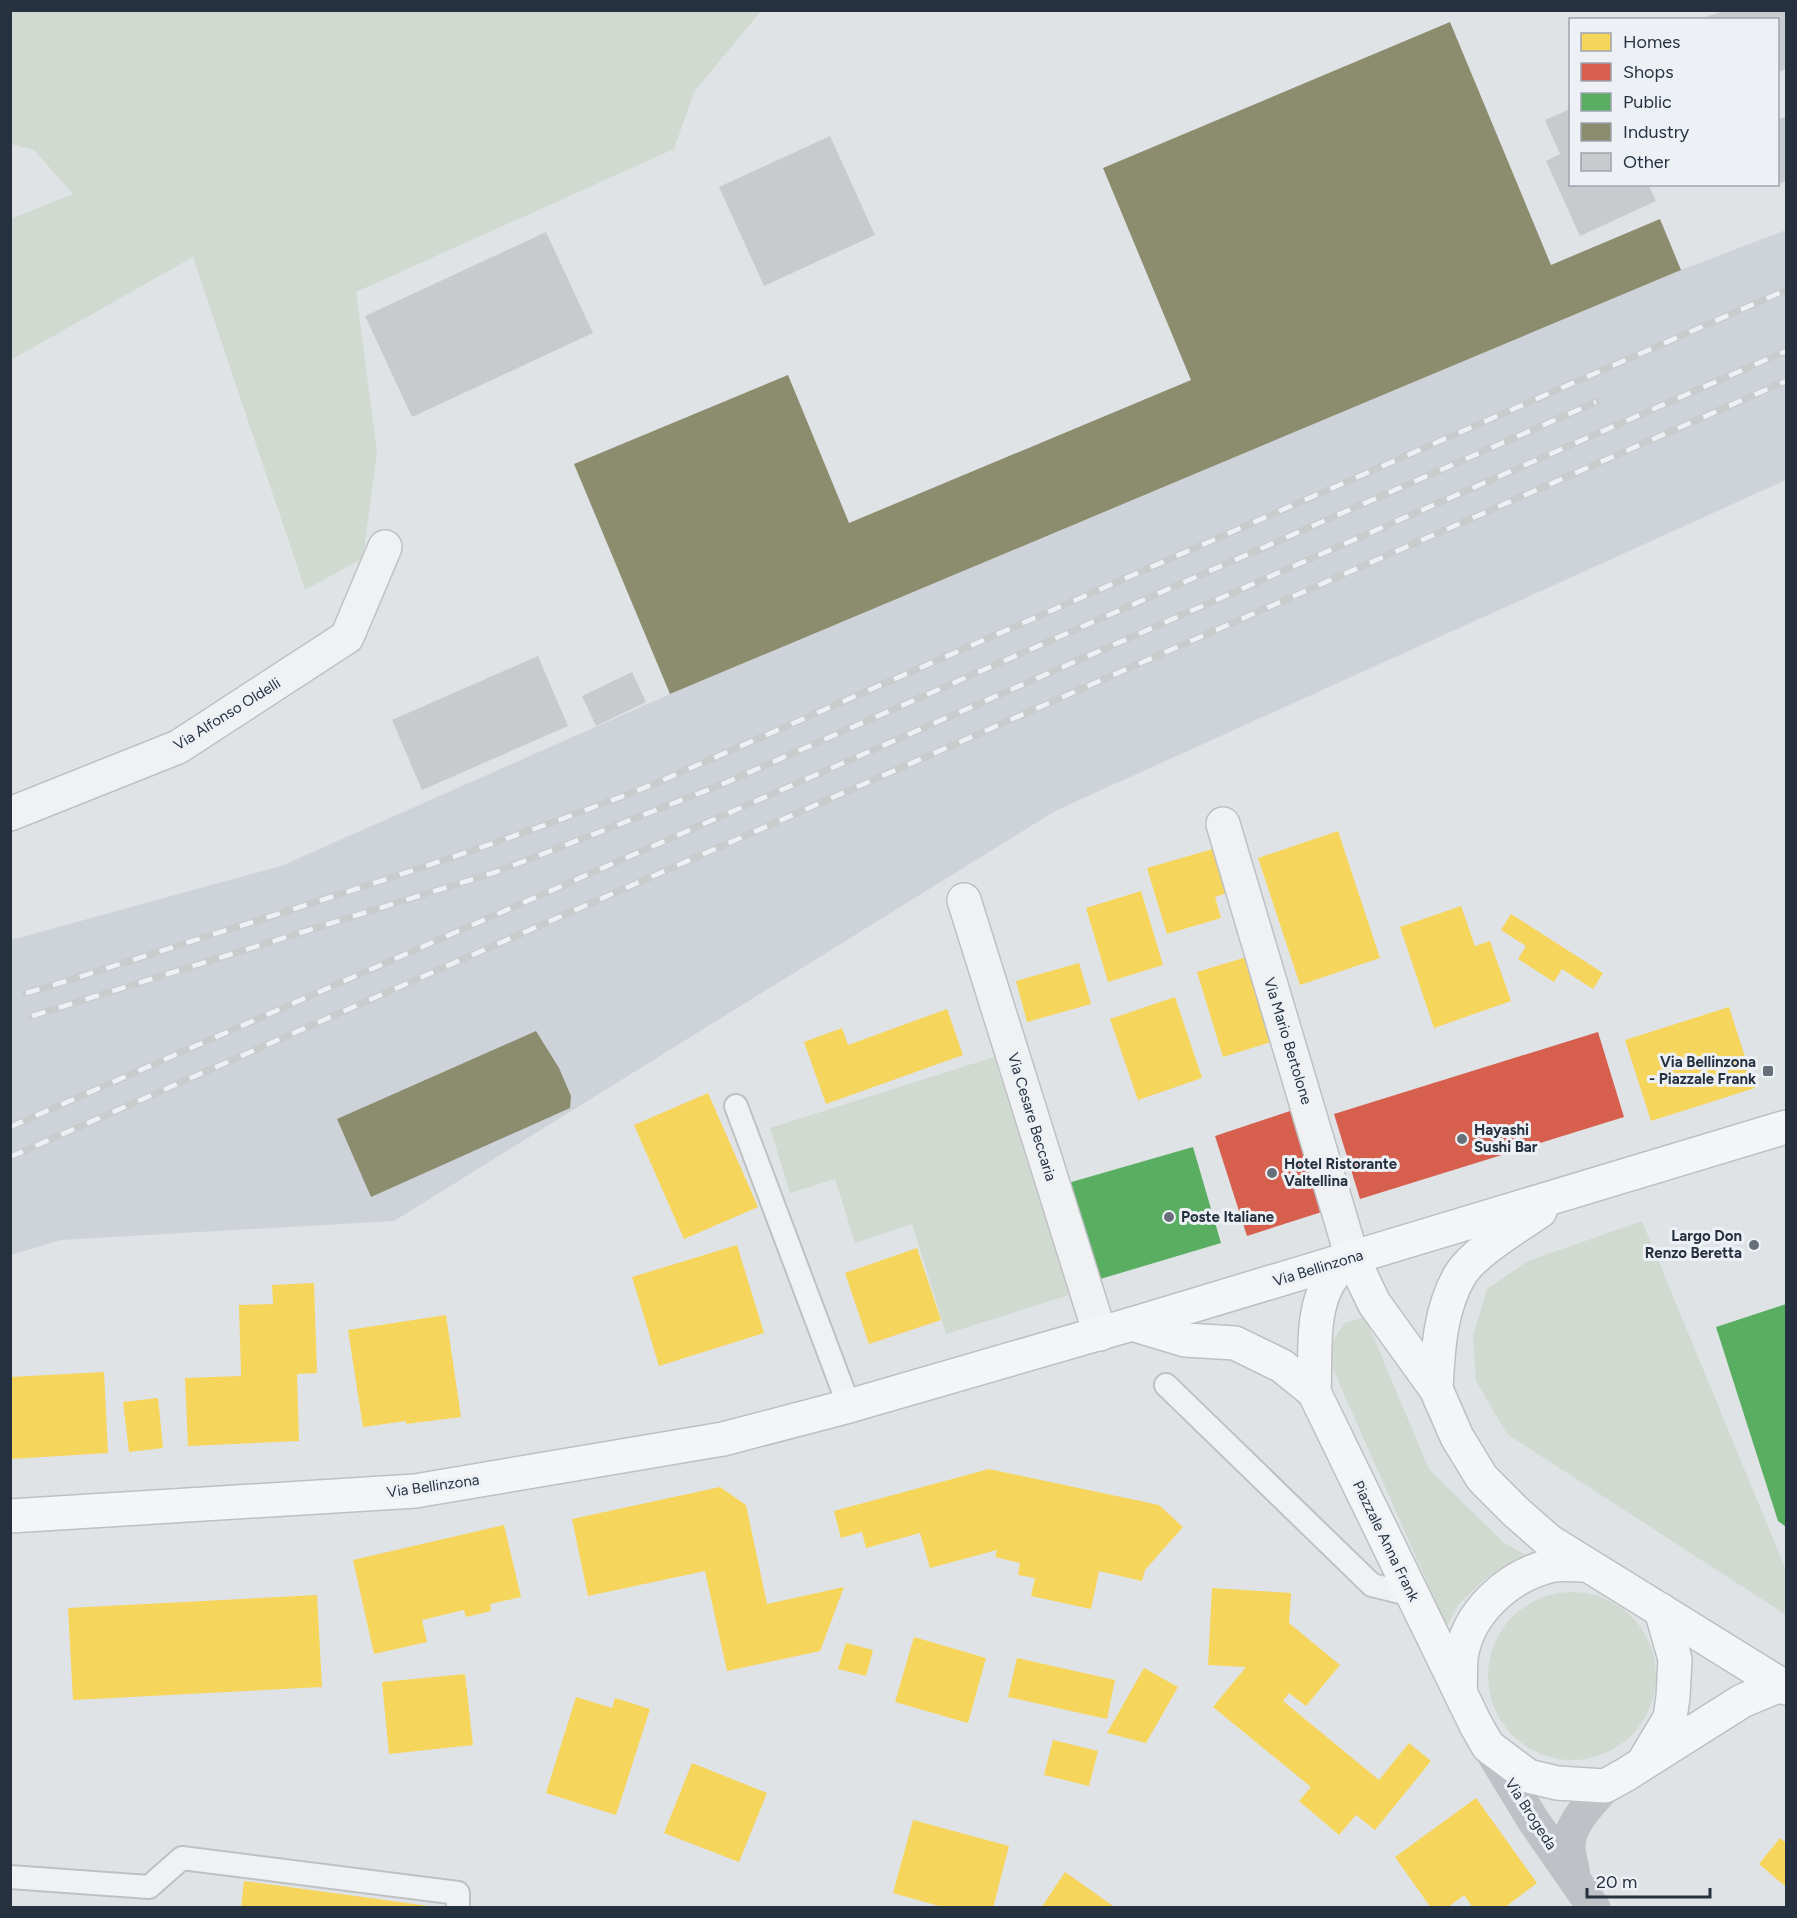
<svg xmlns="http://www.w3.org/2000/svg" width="1797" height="1918" font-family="Figtree,sans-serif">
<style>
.built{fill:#ced3d9}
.green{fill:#d1dad0}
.homes{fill:#f6d55c}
.shops{fill:#d6604d}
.public{fill:#5aae61}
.industry{fill:#8c8c6e}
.building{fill:#c8cbce}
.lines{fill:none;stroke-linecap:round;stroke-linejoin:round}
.lane-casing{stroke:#bec1c4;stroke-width:26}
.street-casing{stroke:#bec1c4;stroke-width:36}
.primary-casing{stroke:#bcc0c4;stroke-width:36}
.lane{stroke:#f0f1f2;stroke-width:22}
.street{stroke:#f0f1f2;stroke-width:33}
.secondary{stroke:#bec1c5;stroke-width:33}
.primary{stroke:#f4f5f6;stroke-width:33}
.rail-casing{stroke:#c9cbcd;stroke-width:7}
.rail{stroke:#edf1f6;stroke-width:4.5;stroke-dasharray:14;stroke-linecap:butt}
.poi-dot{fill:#676f79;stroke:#edf1f6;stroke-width:2}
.labels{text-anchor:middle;stroke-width:6;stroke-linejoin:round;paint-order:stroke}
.street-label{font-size:15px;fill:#26313f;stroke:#edf1f6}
.poi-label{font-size:15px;font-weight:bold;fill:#26313f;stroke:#edf1f6;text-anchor:start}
</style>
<rect width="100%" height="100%" fill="#e0e3e6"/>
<path class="built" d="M1786,230V480L1055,811L394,1221L61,1240L11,1255V940L281,866L670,694L1681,270Z"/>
<g class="green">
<path d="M11,11H761L694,92L674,149L356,292L377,452L363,558L305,590L193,257L11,360V219L73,194L34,150L11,144Z"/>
<path d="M994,1057L1069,1295L946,1334L912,1224L855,1243L835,1179L790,1193L770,1128Z"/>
<path d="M1642,1221L1786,1570V1615L1507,1434L1476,1381L1473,1336L1487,1289L1528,1261Z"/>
<path d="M1365,1317L1429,1469L1503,1542L1522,1553L1541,1558L1508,1565L1485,1579L1459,1604L1445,1629L1439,1609L1332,1367L1330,1346L1344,1323Z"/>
<circle cx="1572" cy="1676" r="84"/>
</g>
<g class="homes">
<path d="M1338,831L1380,958L1300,985L1258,858Z"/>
<path d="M1223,846L1236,890L1215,897L1221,918L1167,934L1147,868Z"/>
<path d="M1141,891L1163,965L1108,982L1086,908Z"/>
<path d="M1461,906L1475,946L1490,941L1511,1001L1434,1028L1400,927Z"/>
<path d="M1511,914L1603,973L1593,989L1562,969L1554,982L1518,959L1526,946L1501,930Z"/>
<path d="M1253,955L1278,1040L1223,1057L1197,972Z"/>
<path d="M1079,963L1091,1004L1027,1022L1016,981Z"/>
<path d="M1175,997L1202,1078L1138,1100L1110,1019Z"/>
<path d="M1729,1007L1755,1088L1651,1121L1625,1040Z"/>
<path d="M947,1009L963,1055L826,1104L804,1042L842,1028L848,1045Z"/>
<path d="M708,1093L758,1207L684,1239L634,1125Z"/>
<path d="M737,1245L764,1333L659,1366L632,1277Z"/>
<path d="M917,1248L941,1320L869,1344L845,1273Z"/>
<path d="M314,1283L317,1373L297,1374L299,1441L188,1446L185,1378L241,1376L239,1305L273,1304L272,1285Z"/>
<path d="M446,1315L461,1417L406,1424V1421L363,1427L348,1330Z"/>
<path d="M104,1372L108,1453L10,1459V1377Z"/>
<path d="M158,1398L163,1448L129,1452L123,1402Z"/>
<path d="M989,1469L1159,1505L1183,1527L1145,1570L1142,1581L1099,1571L1091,1609L1031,1596L1035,1578L1018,1575L1020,1563L995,1557L997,1550L930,1568L920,1533L866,1548L862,1532L841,1538L834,1511Z"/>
<path d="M720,1487L746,1505L767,1604L844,1587L820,1651L727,1671L705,1571L588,1596L572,1519Z"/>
<path d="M504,1525L521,1597L490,1604L491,1611L466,1617L464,1610L422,1620L427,1642L374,1654L353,1560Z"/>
<path d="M1212,1588L1291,1593L1289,1623L1340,1665L1306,1706L1289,1693L1283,1701L1379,1780L1409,1743L1431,1761L1375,1830L1356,1815L1339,1835L1299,1801L1311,1787L1213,1707L1246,1667L1208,1665Z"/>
<path d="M317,1595L322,1687L73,1700L68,1608Z"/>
<path d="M914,1637L986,1658L968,1723L895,1702Z"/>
<path d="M846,1643L873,1650L866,1676L838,1669Z"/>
<path d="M1017,1658L1115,1680L1107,1719L1008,1697Z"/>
<path d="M1144,1668L1178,1687L1146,1743L1107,1733Z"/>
<path d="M465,1674L473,1745L389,1754L382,1682Z"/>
<path d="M576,1697L612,1708L615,1698L650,1709L616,1815L546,1793Z"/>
<path d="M1053,1740L1098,1751L1089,1786L1044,1775Z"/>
<path d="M692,1763L767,1793L739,1862L664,1833Z"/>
<path d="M1476,1798L1537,1883L1504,1908H1473L1464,1895L1447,1908H1431L1395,1857Z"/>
<path d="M913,1820L1009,1846L993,1908H946L893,1893Z"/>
<path d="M1780,1838L1786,1843V1887L1759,1864Z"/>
<path d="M1065,1872L1116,1908H1041Z"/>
<path d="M244,1881L429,1906V1908H241Z"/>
</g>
<g class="shops">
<path d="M1598,1032L1624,1117L1360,1199L1334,1114Z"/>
<path d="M1296,1109L1328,1210L1247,1236L1215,1136Z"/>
</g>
<g class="public">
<path d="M1193,1147L1221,1243L1097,1280L1068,1183Z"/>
<path d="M1786,1304V1527L1778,1521L1716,1327Z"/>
</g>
<g class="industry">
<path d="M1450,22L1551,265L1660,219L1681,270L670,694L574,464L788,375L849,523L1191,380L1103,168Z"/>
<path d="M536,1031L559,1068L571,1096L570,1108L371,1197L337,1119Z"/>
</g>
<g class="building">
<path d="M1726,10H1786V69L1778,72V20H1707L1706,17Z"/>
<path d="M1570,109V184H1648L1656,201L1580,236L1546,161L1560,154L1545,120Z"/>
<path d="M1786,117V181L1778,184V119Z"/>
<path d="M830,136L875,235L764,286L719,187Z"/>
<path d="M546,232L593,333L412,417L365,316Z"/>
<path d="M538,656L568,726L422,790L392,720Z"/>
<path d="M632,672L646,702L596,726L582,696Z"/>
</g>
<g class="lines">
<g class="lane-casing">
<g id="lane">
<path d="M736,1106L849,1406"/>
<path d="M1166,1385L1372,1585L1412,1595"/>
<path d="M10,1877L149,1887L182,1858L458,1893V1908"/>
</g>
</g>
<g class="street-casing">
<g id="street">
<path d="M10,814L178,747L347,637L385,547"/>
<path d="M1223,824L1352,1257"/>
<path d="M964,900L1100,1334"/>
</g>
</g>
<g class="primary-casing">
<g id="primary">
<path d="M1352,1257L1374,1303L1436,1389L1457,1437L1482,1478L1516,1512L1549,1541L1786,1688"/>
<path d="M1132,1324L1185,1340L1235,1343L1282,1366L1314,1392L1476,1725L1488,1746L1528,1776L1557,1783L1605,1786L1625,1775L1742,1701L1780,1685"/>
<path d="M1436,1389C1438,1350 1440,1309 1460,1275C1474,1252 1517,1227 1540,1211"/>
<path d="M1314,1392C1316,1355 1310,1308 1332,1277C1337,1269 1346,1263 1352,1257"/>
<path d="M10,1516L415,1491L723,1439L849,1406L1132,1324L1786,1127"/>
<path d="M1460,1690C1461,1679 1460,1668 1461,1658C1467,1613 1507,1577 1549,1566C1560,1563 1574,1565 1586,1565"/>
<path d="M1646,1758L1670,1718L1673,1697L1675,1659L1661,1610"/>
</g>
</g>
<use href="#lane" class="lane"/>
<use href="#street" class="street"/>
<g class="secondary">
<path d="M1488,1746L1533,1820L1594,1908"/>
<path d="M1574,1876C1573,1866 1569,1856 1569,1847C1569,1822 1591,1804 1605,1786"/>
</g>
<use href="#primary" class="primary"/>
<g class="rail-casing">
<g id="rail">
<path d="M26,993C102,971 177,945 253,922C388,879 522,836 654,784L1786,290"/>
<path d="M32,1016L496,872L718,786L1596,402"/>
<path d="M10,1127L1786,351"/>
<path d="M10,1157L1786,381"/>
</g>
</g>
<use href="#rail" class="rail"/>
</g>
<g class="poi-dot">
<rect x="1762" y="1065" width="12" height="12" rx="3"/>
<circle cx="1462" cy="1139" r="6"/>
<circle cx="1272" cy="1173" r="6"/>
<circle cx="1169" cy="1217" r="6"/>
<circle cx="1754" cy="1245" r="6"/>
</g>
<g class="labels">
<g class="street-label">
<text transform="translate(227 714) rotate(-32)" y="5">Via Alfonso Oldelli</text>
<text transform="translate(1288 1041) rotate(73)" y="5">Via Mario Bertolone</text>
<text transform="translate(1032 1117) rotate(73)" y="5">Via Cesare Beccaria</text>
<text transform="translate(1318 1268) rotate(-17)" y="5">Via Bellinzona</text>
<text transform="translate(433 1486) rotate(-8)" y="5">Via Bellinzona</text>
<text transform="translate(1386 1541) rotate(64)" y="5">Piazzale Anna Frank</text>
<text transform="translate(1531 1814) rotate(57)" y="5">Via Brogeda</text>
</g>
<g class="poi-label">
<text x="1756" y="1067" text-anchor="end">Via Bellinzona<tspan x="1756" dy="17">- Piazzale Frank</tspan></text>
<text x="1474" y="1135">Hayashi<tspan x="1474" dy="17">Sushi Bar</tspan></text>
<text x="1284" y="1169">Hotel Ristorante<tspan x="1284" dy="17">Valtellina</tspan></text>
<text x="1181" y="1222">Poste Italiane</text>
<text x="1742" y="1241" text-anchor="end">Largo Don<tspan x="1742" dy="17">Renzo Beretta</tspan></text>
</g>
</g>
<rect width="1797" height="1918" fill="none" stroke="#26313f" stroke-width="24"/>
<rect x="1569" y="18" width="210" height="168" fill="#edf1f6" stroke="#9da4ad" stroke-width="1.5"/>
<rect x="1581" y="33" width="30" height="18" fill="#f6d55c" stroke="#9da4ad" stroke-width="1.5"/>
<text x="1623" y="48" font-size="18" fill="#26313f">Homes</text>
<rect x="1581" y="63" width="30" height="18" fill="#d6604d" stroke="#9da4ad" stroke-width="1.5"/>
<text x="1623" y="78" font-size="18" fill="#26313f">Shops</text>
<rect x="1581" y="93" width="30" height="18" fill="#5aae61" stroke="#9da4ad" stroke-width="1.5"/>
<text x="1623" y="108" font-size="18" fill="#26313f">Public</text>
<rect x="1581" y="123" width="30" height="18" fill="#8c8c6e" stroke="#9da4ad" stroke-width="1.5"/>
<text x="1623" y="138" font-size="18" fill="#26313f">Industry</text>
<rect x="1581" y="153" width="30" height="18" fill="#c8cbce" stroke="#9da4ad" stroke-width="1.5"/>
<text x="1623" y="168" font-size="18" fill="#26313f">Other</text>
<path d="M1587 1888v9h123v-9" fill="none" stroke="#26313f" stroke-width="3"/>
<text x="1596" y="1888" font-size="18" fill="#26313f" stroke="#edf1f6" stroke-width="4.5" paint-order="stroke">20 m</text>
</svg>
